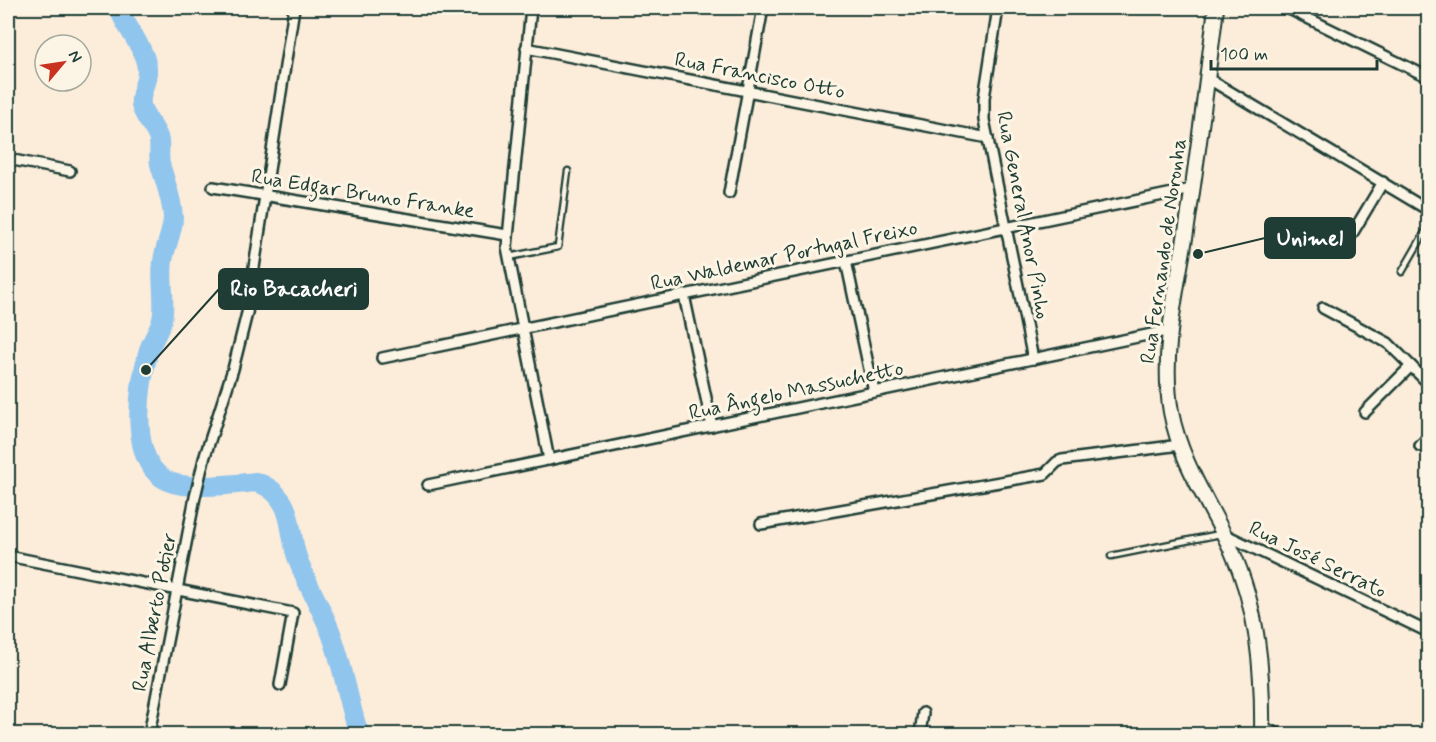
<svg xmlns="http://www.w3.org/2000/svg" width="1436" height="742" font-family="Mynerve,sans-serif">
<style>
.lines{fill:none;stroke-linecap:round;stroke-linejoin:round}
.river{stroke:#90c5ee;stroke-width:20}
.service-casing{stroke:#1f3d34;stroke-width:9}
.minor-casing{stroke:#1f3d34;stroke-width:14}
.secondary-casing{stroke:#1f3d34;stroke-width:18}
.service{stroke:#fcf5e5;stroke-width:4.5}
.minor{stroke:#fcf5e5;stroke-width:9}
.secondary{stroke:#fcf5e5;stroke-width:14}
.labels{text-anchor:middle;stroke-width:6;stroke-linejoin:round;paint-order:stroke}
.street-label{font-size:21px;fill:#1f3d34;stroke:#fcf5e5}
.leader{fill:none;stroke:#1f3d34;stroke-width:2}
.callout-dot{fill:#1f3d34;stroke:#fcf5e5;stroke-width:2}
.callout{fill:#1f3d34;stroke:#1f3d34;stroke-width:2}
.callout-label{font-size:22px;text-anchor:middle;font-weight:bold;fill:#fff}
</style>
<rect width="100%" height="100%" fill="#fcecda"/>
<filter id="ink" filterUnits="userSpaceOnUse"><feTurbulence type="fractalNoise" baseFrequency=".0167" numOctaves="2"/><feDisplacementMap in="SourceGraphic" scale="12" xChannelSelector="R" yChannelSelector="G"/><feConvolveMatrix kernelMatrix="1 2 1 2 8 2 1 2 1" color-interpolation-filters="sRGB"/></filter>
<g filter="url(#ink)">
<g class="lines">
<path class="river" d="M119,8C126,29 145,47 147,69C148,82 139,92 141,105C143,116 154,126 158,137C161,145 158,155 160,164C165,182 172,198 173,217C173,233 165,245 163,261C160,280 166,300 162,320C159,332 151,341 148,353C139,387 127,465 170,482C189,490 234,484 256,482C266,485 275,491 281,500C292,515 291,540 297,557C306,583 321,607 331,633C343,665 348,701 359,734"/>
<g class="service-casing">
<g id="service">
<path d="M509,257L558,247L568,171"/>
<path d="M1402,272L1428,227"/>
<path d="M1111,556L1220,534"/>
</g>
</g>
<g class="minor-casing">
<g id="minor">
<path d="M531,8L507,247L549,460"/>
<path d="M998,8L984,98V120L1033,359"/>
<path d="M1287,8L1428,77"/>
<path d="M526,48L988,138"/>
<path d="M1207,78L1428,210"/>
<path d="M8,159L70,171"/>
<path d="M213,187L507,235"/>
<path d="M729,193L763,8"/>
<path d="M1343,249L1383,182"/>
<path d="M846,261L874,392"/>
<path d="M684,295L712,426"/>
<path d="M1323,308L1388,343L1428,383"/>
<path d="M382,358L1192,189"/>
<path d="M1365,412L1411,366"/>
<path d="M1420,446L1428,437"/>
<path d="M428,485L1171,330"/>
<path d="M761,524L1045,474L1057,462L1062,460L1180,445"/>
<path d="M1224,534L1428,632"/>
<path d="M8,556L293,613L280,685"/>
<path d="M1262,727L1278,734"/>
<path d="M149,734L195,497L204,459L233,369L247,313L294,8"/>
<path d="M920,734L923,713"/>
</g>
</g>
<g class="secondary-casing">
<path id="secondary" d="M1216,8C1207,78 1199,149 1188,219C1179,282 1160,349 1171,412C1180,461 1210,504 1231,549C1258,608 1263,670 1262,734"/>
</g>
<use href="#service" class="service"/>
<use href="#minor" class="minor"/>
<use href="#secondary" class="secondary"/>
</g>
</g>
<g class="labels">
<g class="street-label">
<text transform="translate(760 75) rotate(11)" y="7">Rua Francisco Otto</text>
<text transform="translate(363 193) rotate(9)" y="7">Rua Edgar Bruno Franke</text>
<text transform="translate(1024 215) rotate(79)" y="7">Rua General Anor Pinho</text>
<text transform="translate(1163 251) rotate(-82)" y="7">Rua Fernando de Noronha</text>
<text transform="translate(784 255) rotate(-12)" y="7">Rua Waldemar Portugal Freixo</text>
<text transform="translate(796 390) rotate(-12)" y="7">Rua Ângelo Massuchetto</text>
<text transform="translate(1318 559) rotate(26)" y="7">Rua José Serrato</text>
<text transform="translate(154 612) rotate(-79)" y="7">Rua Alberto Potier</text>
</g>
</g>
<path class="leader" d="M1198 254L1265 238M146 370L219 289"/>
<g class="callout-dot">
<circle cx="1198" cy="254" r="6"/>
<circle cx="146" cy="370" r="6"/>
</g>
<g class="callout">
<rect x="1265" y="218" width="90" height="40" rx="6"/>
<rect x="219" y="269" width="149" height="40" rx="6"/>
</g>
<g class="callout-label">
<text x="1310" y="245">Unimel</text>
<text x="294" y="296">Rio Bacacheri</text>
</g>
<rect width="1436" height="742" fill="none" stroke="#fcf5e5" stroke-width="30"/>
<rect x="15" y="15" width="1406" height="712" fill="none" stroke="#1f3d34" stroke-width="2" filter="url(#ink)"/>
<g transform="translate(63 63) rotate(61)"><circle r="28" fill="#fcf5e5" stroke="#a4ab9e" stroke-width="1.5"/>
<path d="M0-4.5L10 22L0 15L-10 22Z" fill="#c8321e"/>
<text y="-9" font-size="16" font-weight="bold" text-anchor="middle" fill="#1f3d34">N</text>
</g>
<path d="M1211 60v9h166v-9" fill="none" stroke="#1f3d34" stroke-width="3"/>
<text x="1220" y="60" font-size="18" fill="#1f3d34" stroke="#fcf5e5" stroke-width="4.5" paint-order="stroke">100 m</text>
</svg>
